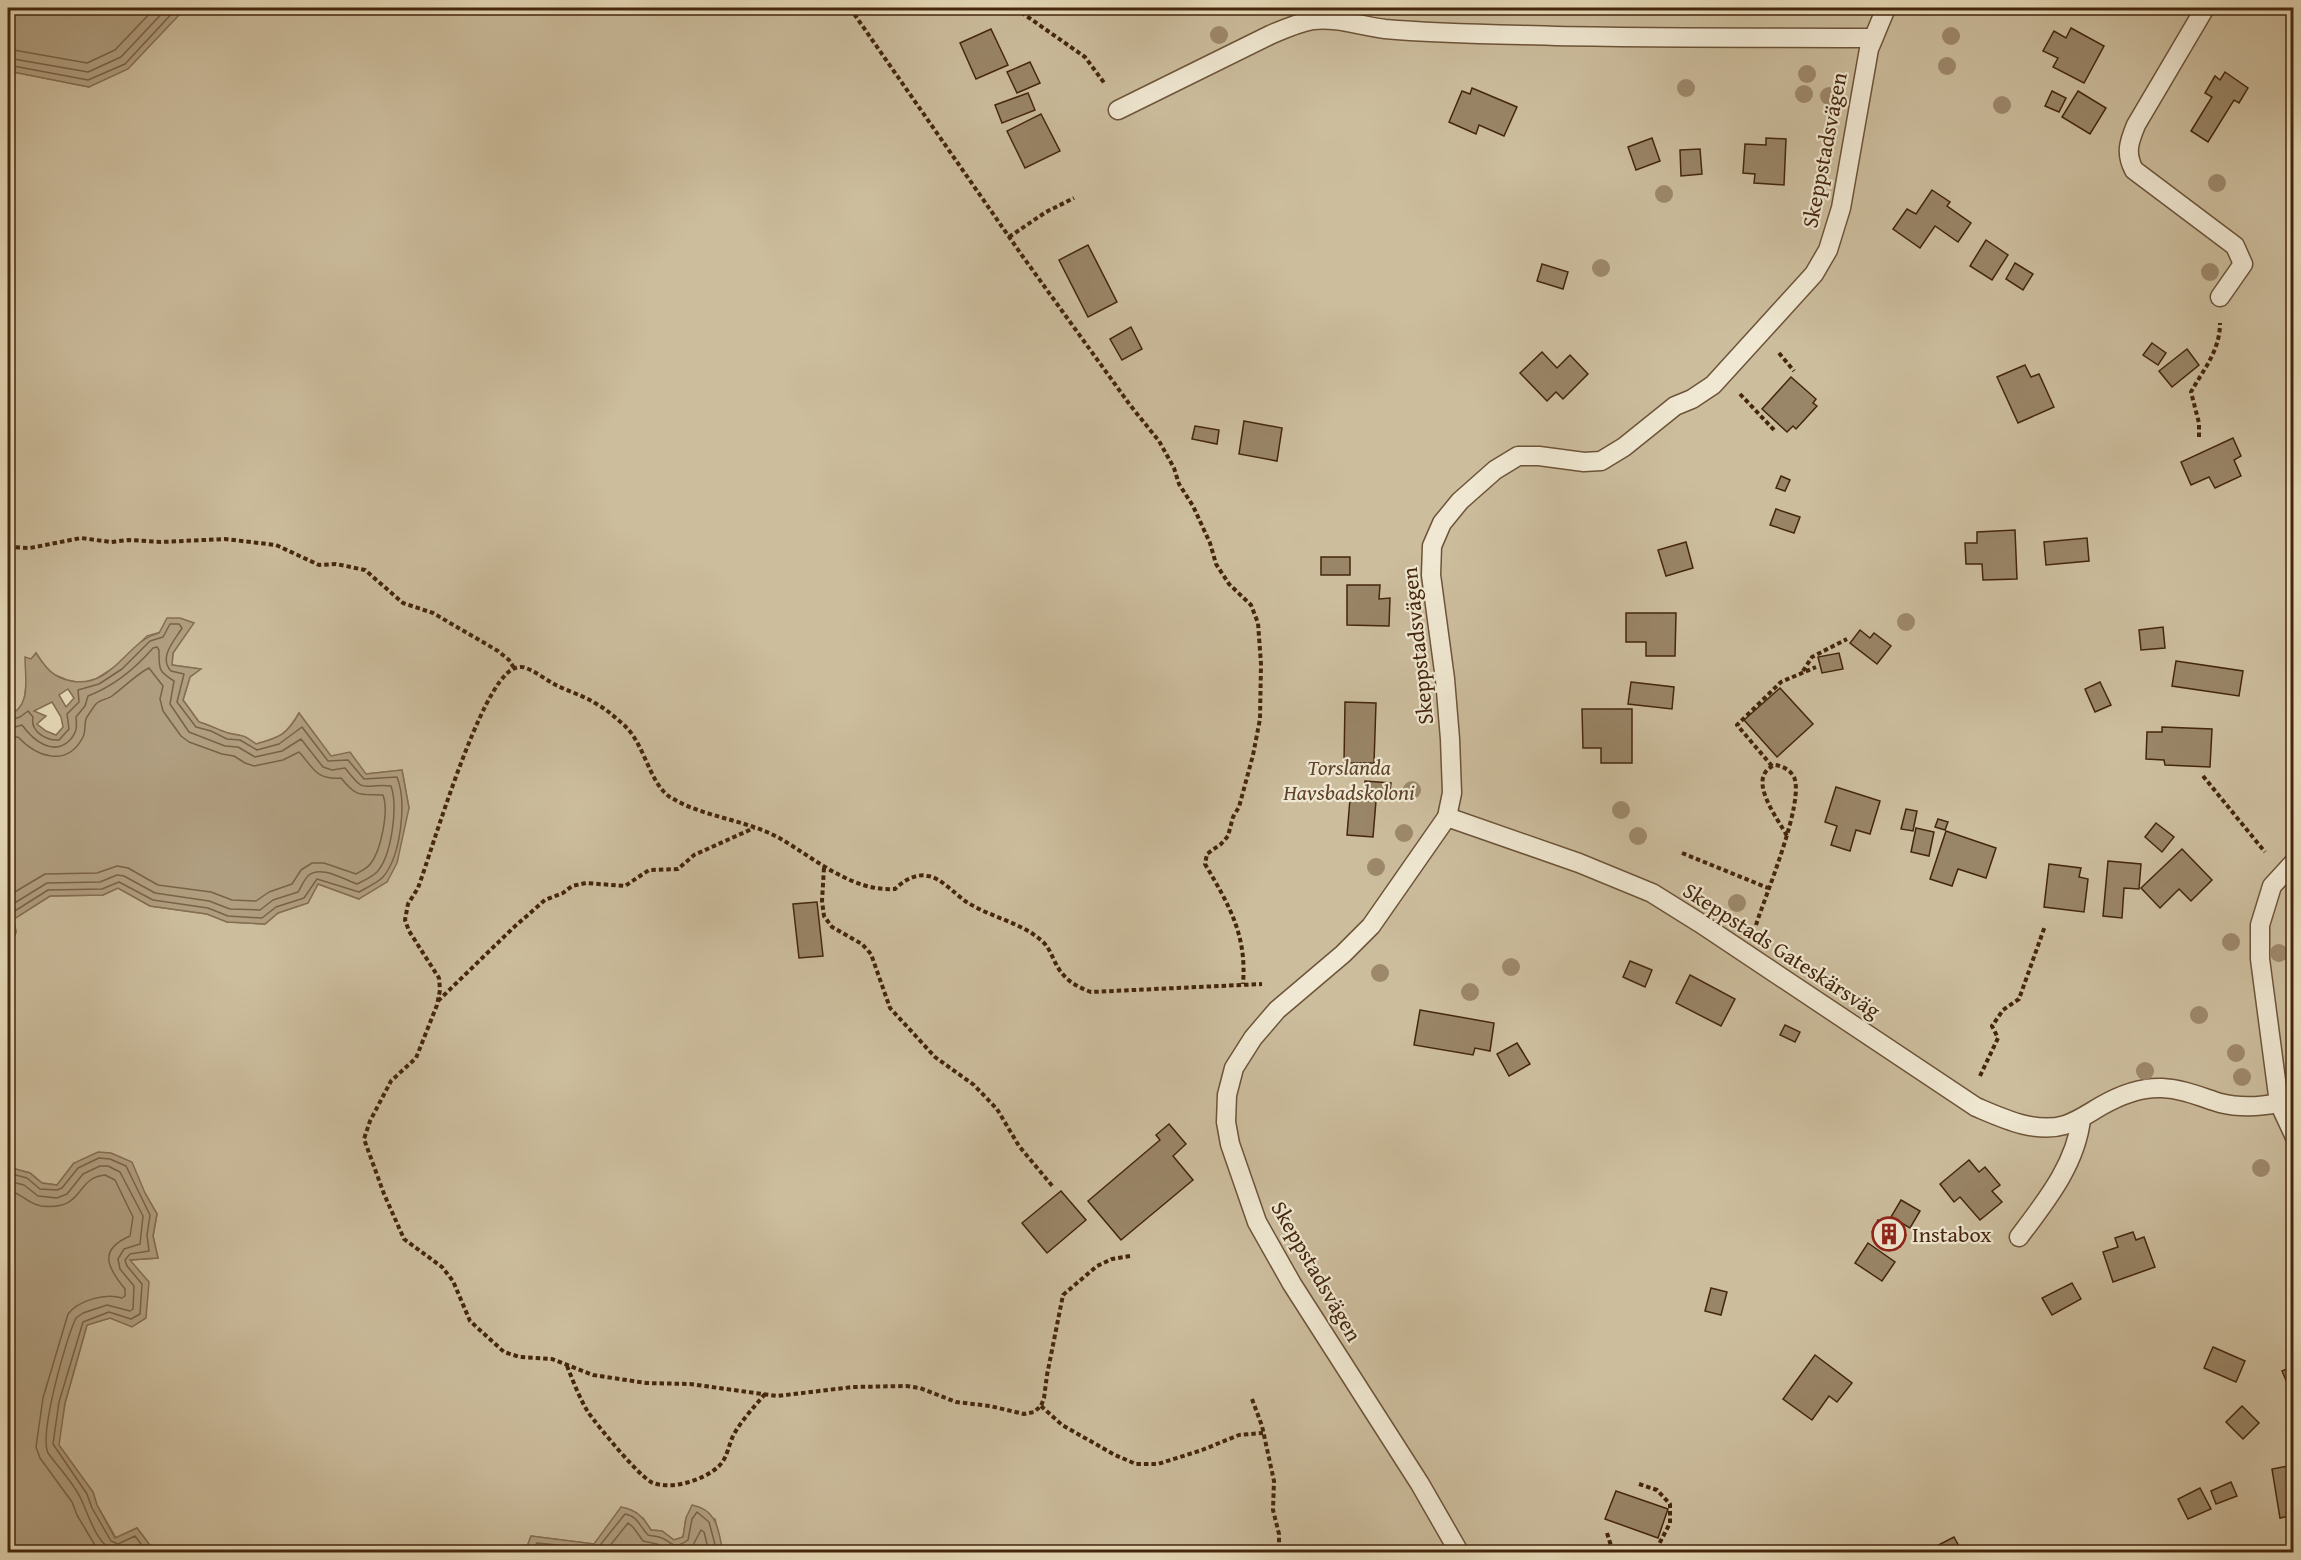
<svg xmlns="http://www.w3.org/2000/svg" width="2301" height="1560" font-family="'Gentium Book Plus',serif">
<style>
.green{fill:#ccbd9d;stroke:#887256;stroke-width:1.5}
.water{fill:#b09e80;stroke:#856e52;stroke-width:1.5;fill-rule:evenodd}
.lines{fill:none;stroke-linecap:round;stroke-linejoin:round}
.shore{stroke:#7a6247;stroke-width:1.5}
.building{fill:#998567;stroke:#44260e;stroke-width:1.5}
.lane-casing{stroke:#6d5439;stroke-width:21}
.path{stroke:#44260e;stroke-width:4;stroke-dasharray:4.5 3;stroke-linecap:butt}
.lane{stroke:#f0e8d2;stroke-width:18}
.tree{fill:#9d886b}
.labels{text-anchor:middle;stroke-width:4.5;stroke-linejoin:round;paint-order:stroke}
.street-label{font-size:22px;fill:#44260e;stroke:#f0e8d2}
.park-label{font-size:22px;font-style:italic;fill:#5f442b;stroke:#f0e8d2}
.poi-label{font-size:22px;fill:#44260e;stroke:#f0e8d2;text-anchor:start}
</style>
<rect width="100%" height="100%" fill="#e8dcba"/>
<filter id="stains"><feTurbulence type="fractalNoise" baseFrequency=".00333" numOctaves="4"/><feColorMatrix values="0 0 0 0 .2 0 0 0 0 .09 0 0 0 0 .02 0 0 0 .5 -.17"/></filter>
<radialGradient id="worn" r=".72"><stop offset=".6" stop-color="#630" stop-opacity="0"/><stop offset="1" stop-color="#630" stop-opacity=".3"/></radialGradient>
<path class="green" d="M183,8H2293V1552H723L715,1519L686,1518L683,1537L674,1540L662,1531L651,1530L643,1518L594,1544L531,1536L525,1552H155L137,1528L116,1538L97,1505L93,1492L58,1445L65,1403L87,1325L110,1318L132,1326L130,1260L158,1258L153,1236L157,1214L145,1193L74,1163L57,1185L42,1183L30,1173L8,1167V953L16,932L13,919L50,896L103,895L118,888L150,906L207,914L227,922L265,924L278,913L308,903L318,884L359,899L409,808L402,770L366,774L331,757L299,713C286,735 281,737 256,744C241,733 244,737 228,733C218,730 210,725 199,722L183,700L190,677L200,669L172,665L173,653L193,623L147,636L118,665L96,679L82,683L67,680L48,672L36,653C17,675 37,704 8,716V71L89,87L182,12Z"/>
<g class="water">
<path d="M8,8H183L182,12L128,69L89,87L8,71Z"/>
<path d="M167,618H180L194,623L173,653L172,665L201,669L190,677L183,700L199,722C210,725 218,730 228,733C244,737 241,733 256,744C279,738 288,734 299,713L331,756L350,752L366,774L402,770L409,808L397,863L387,882L359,899L318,884L308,903L278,913L265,924L227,922L207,914L150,906L118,888L103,895L50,896L14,919L16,932L8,953V716C32,706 25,680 25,657L31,659L36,653C46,668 52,677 71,681C113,689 126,641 159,633ZM68,689L74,698L66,707L59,695ZM52,702L61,717L63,727L56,735L46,731L37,724L46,716L34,711Z"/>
<path d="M98,1152L111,1153L132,1162L145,1193L157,1214L153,1236L158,1258L130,1260L149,1282L146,1318L132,1327L110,1318L87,1325L65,1403L59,1445L93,1492L97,1505L115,1538L137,1528L155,1552H8V1167L30,1173L42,1183L57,1185L74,1163Z"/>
<path d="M692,1505C718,1510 718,1530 723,1552H525L531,1536L594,1544L621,1507C637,1510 643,1517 651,1530L662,1531L674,1540L683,1537L686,1518Z"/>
</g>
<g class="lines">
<g class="shore">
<path d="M8,49L87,63L115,50L155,8"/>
<path d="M8,58L88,72L121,57L167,8"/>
<path d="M8,65L88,80L125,64L177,8"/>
<path d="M8,721L20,717L28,711L33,717C30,731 46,741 59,740L69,729L67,714L79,702L78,690L99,684L122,669L150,641L163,637L170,624H179L182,628C175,640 158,657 171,671L184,674L177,702L196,727L211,731L227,739L240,740L257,750L279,744L302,727L328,761L348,760L364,779L397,777C407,802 401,856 383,877C377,883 366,888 359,892L317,879L304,898L276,907L262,918L228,916L208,908L153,900L119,882L102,889L48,890L10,914L8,936"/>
<path d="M8,729L22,725C33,740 53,757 70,740C77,732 77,727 76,717L85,706L88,696C114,686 134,670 153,648L157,647L159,650C159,669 158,671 174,681L170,704L189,732L225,746L238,747L255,757L282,751L301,739L323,767L332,770L345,768C367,796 360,783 391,786C398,806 392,855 377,872C372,877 363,881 357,884C345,880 321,865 309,875C304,879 302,886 298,892L273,900L260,910L230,909L209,901L155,893L124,876L117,875L100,882L47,883L8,907"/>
<path d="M8,738L18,737C37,757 67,768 83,737C86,731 84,725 86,719C86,718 95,705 96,704C99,700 108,699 112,696C123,688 138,673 149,668L163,686L160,699L163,711L181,736L189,742L222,754L234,756L245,763L254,766L283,760L299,752C314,768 315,780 341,778C357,798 360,794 383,795C389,811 381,850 371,863C368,868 361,871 356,874L324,863H312L301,870L292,884L269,892L256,901L232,900L211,892L158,885L128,868L117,866L97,873L45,874L8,896"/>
<path d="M8,1173L27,1178L40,1189L57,1190L62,1188L78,1168L99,1158L110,1159L126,1166L150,1215L147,1235L149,1251L130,1254L125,1260L127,1266L142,1284L140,1314L131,1319L109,1312L83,1322L59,1402L53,1444L87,1494L92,1508L111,1541L118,1544L135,1536L147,1552"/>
<path d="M8,1181L24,1185L38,1196L57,1198L67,1194L83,1174L100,1166H108L120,1172L143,1216L140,1244L124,1249L118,1259L120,1269L134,1286L133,1309L130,1311L107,1305L83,1313L76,1318C66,1338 39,1434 48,1453C58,1467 73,1482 81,1499C88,1514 98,1548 116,1551L132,1546L138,1552"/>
<path d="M8,1190C21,1193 28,1204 41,1206C86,1211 74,1178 105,1175L115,1180L133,1217L130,1236C98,1250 107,1267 125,1289V1296L122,1298C105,1293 79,1300 68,1314L43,1398L36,1447L40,1458L72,1502L77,1515L99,1552"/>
<path d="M531,1552L537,1543L597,1549L625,1514C638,1516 640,1527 648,1535C651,1536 655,1536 659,1537C672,1540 671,1552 688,1540L692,1519L697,1512L709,1522L717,1552"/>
<path d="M605,1552L628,1523L633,1527L643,1541L657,1544L670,1552"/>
<path d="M678,1552L692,1547L701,1530L704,1532L709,1552"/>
</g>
</g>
<g class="building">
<path d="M2071,28L2104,46L2084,83L2053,67L2058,58L2043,51L2054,31L2066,38Z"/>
<path d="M991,29L1008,65L976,79L960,43Z"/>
<path d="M1030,62L1040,83L1017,93L1007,72Z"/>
<path d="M2225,72L2248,88L2239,103L2234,100L2208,142L2191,131L2212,97L2205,93L2215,76L2220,80Z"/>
<path d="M1472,88L1517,107L1504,136L1479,125L1476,134L1449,122L1462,91L1470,94Z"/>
<path d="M2052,91L2066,98L2059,112L2045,106Z"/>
<path d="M2078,91L2106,108L2090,134L2062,117Z"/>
<path d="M1028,93L1035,110L1002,123L995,105Z"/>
<path d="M1041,114L1060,151L1025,168L1007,131Z"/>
<path d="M1652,138L1660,161L1636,170L1628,147Z"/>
<path d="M1766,138L1786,139L1784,185L1754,183L1755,174L1743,173L1745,144L1766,145Z"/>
<path d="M1700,149L1702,174L1681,176L1680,150Z"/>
<path d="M1932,190L1950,202L1947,206L1971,223L1958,242L1935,226L1920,248L1893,229L1907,209L1916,214Z"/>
<path d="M1986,240L2008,255L1992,280L1970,266Z"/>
<path d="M1088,245L1117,302L1088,317L1059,260Z"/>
<path d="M2015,263L2033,274L2023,290L2006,279Z"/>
<path d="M1542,264L1568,272L1563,289L1537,281Z"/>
<path d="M1131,327L1142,349L1122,360L1110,339Z"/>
<path d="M2152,343L2166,353L2158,365L2143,355Z"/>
<path d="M2187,349L2199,365L2172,387L2159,371Z"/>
<path d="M1542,352L1557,368L1570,355L1588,374L1563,399L1556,392L1547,401L1520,373Z"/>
<path d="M2025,365L2031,377L2039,374L2054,407L2018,423L1997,377Z"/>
<path d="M1791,377L1816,399L1813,403L1817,406L1796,429L1793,426L1787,432L1762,409Z"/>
<path d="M1244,421L1282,428L1277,461L1239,454Z"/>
<path d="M1195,426L1219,430L1217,444L1192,439Z"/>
<path d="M2233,438L2241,456L2234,460L2241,476L2215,488L2209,477L2191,485L2181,462Z"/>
<path d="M1781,476L1790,480L1785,491L1776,488Z"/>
<path d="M1776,509L1800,517L1794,533L1770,525Z"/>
<path d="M2015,530L2017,579L1983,580L1982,564H1966L1965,543H1977V532Z"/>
<path d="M2087,538L2089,561L2046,565L2044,542Z"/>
<path d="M1686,542L1693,568L1666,576L1658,550Z"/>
<rect x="1321" y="557" width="29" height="18"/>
<path d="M1347,585H1380L1379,599L1390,598L1389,626L1347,625Z"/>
<path d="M1626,613H1676L1675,656H1646V642H1626Z"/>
<path d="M2163,627L2165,648L2141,650L2139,630Z"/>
<path d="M1860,630L1870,638L1874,633L1891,646L1877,664L1850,643Z"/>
<path d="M1839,653L1843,669L1822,673L1818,657Z"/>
<path d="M2176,661L2243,671L2239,696L2172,686Z"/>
<path d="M1631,682L1674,687L1672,709L1628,704Z"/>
<path d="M2100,682L2111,705L2095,712L2085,689Z"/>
<path d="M1780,688L1813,724L1777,757L1744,720Z"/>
<path d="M1345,702L1376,703L1374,763H1344Z"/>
<path d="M1582,709H1632V763H1601V748H1583Z"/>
<path d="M2162,727L2212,729L2210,767L2165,765L2164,760L2146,759L2147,732H2162Z"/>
<path d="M1365,781L1391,783L1389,800L1364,798Z"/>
<path d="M1836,787L1880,801L1870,834L1856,830L1850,851L1831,845L1837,826L1825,822Z"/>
<path d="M1350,799L1376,801L1373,837L1347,835Z"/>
<path d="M1906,809L1917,811L1913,831L1901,829Z"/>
<path d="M1938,819L1948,822L1945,830L1935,827Z"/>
<path d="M2156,823L2174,837L2162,852L2145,837Z"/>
<path d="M1916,828L1934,832L1929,856L1911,852Z"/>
<path d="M1946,831L1996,848L1986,878L1958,869L1952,886L1930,879Z"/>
<path d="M2182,849L2212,880L2191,901L2179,889L2160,908L2141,888Z"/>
<path d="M2108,861L2141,864L2139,889L2124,888L2122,918L2103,916Z"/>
<path d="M2049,864L2081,868L2079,877L2088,879L2084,912L2044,907Z"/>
<path d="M817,902L823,956L799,958L793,904Z"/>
<path d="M1630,961L1652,970L1645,987L1623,977Z"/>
<path d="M1690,975L1735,999L1721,1026L1676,1003Z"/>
<path d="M1420,1010L1494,1023L1490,1051L1475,1048L1473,1055L1414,1045Z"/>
<path d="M1785,1025L1800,1032L1795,1042L1780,1035Z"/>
<path d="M1517,1043L1530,1064L1509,1076L1497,1054Z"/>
<path d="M1169,1124L1186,1144L1173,1156L1193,1180L1121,1240L1088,1201L1160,1140L1156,1135Z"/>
<path d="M1969,1160L1979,1172L1985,1167L2000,1185L1992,1191L2002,1202L1980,1220L1960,1197L1954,1202L1940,1184Z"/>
<path d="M1061,1191L1086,1220L1047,1253L1022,1223Z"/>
<path d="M1901,1200L1920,1211L1910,1228L1891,1217Z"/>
<path d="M1878,1220L1906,1235L1900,1247L1872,1232Z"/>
<path d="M2133,1232L2136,1240L2144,1237L2155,1267L2113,1282L2103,1252L2118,1247L2115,1238Z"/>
<path d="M1868,1243L1895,1262L1882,1281L1855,1263Z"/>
<path d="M2072,1283L2081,1299L2052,1315L2042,1298Z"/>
<path d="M1711,1288L1727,1292L1721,1315L1705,1311Z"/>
<path d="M2213,1347L2245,1361L2236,1382L2204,1368Z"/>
<path d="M1815,1355L1852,1383L1837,1402L1829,1396L1812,1420L1783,1399Z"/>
<path d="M2294,1366V1399L2282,1371Z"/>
<path d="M2242,1406L2259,1423L2243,1439L2226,1422Z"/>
<path d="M2294,1465V1515L2280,1518L2272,1469Z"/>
<path d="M2231,1482L2237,1496L2216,1504L2211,1491Z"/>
<path d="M2200,1488L2211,1509L2188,1519L2178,1499Z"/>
<path d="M1616,1491L1668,1509L1658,1538L1605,1519Z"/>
<path d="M1954,1537L1962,1552H1925Z"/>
</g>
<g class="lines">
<g class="lane-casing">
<g id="lane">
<path d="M2205,8L2136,125C2129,142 2125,153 2134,170L2235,246L2243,264L2220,297"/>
<path d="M1118,110L1270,35C1284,29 1297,23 1313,20C1336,17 1361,26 1385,29C1430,33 1476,34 1522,35C1639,39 1756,37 1873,38"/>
<path d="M1447,817L1579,863L1652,893L1700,923L1976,1107C2002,1118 2035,1134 2065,1125C2078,1121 2089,1113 2101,1106C2120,1095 2140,1087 2162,1088C2183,1089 2201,1097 2220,1103C2240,1108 2259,1107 2279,1103"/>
<path d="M2294,862L2272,886L2260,925V959L2279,1103L2294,1135"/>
<path d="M2019,1237C2046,1201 2076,1164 2081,1119"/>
<path d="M1459,1552L1420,1484L1292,1284L1257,1222L1230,1144L1226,1122L1227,1095L1234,1068L1253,1038L1277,1010L1343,954L1371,926L1447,817L1452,793L1450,739L1445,679L1431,575L1432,546L1442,523L1460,501L1495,470L1518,456H1539L1584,462L1601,461L1624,447L1675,406L1692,399L1713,385L1814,274L1828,250L1841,208L1869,49L1886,8"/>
</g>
</g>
<g class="path">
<path d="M850,8L1021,254L1130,405L1159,441L1174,468L1179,484L1193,506L1210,543L1216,564L1229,584L1251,605L1258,623L1261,664L1260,719L1253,755L1239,807L1233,817L1228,836L1221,844L1207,854L1205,864C1229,905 1247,935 1243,984"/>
<path d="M1015,8L1085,57L1105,84"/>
<path d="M1009,237L1046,212L1074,198"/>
<path d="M1779,353L1794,371"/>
<path d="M1740,394L1775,431"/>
<path d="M2199,437V423L2191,392C2203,370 2220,351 2220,323"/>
<path d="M8,547L30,548L81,538L111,542L129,540L161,542L225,539L276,545L319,565L336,564L365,570L403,603L433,613L498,651L509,660L514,668"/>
<path d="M1803,671L1812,657L1847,639"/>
<path d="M1772,766L1737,725L1781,682L1816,667"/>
<path d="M2203,776L2265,852"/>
<path d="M1682,853L1768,888"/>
<path d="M824,868L822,901L824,916L832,927L862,944L871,954L890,1008L935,1057L974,1085L997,1109L1019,1146L1054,1188"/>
<path d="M1756,925C1765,896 1805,802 1794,777C1790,770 1783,766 1775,765C1745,777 1777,817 1787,836"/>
<path d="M438,1001L513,928L545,900L563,893L572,886L586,883L625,886L649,870L678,869L694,855L754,828"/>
<path d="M1980,1076L1998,1038L1992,1026L2003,1010L2019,999L2045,926"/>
<path d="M1130,1256L1112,1259L1097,1266L1063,1295L1047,1375L1044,1398L1041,1406L1034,1412L1024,1414L990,1406L956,1402L920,1388L906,1386L853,1387L777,1396L690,1384L646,1383L593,1375L552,1359L520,1357L504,1352L470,1321L453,1281L442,1267L404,1239L384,1194L364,1139L370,1121L391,1081L416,1058L437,1005L440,990L439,978L409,931L405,920L408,904L418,888C433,847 480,685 513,669C517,667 522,666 526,668C536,672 545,679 554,684C567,691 582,695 595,703C606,709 615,717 624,725C645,744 649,783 670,797C704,818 746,819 781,839C815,859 853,892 895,889C903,881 916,873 928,876C941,878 954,893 965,901C989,917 1021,922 1042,941C1052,950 1053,962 1061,972C1068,982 1080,988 1091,992L1262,984"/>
<path d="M567,1366C573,1381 579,1397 588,1412C597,1425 640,1478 653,1483C673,1490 703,1480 718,1467C728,1458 728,1445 734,1434C742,1420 754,1407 765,1394"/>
<path d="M1252,1399L1262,1426L1274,1481L1273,1510L1279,1534V1552"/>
<path d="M1041,1406L1062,1425L1115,1455L1136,1464H1158L1202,1450L1239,1435L1263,1433"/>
<path d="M1639,1484L1657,1490L1670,1504V1523L1655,1552"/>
<path d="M1607,1533L1613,1552"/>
</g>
<use href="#lane" class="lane"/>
</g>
<g class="tree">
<circle cx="1219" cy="35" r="9"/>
<circle cx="1951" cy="36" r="9"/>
<circle cx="1947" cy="66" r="9"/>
<circle cx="1807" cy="74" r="9"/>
<circle cx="1686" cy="88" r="9"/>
<circle cx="1804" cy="94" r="9"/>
<circle cx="1829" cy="96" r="9"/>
<circle cx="2002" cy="105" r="9"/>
<circle cx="2217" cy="183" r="9"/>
<circle cx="1664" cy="194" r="9"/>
<circle cx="1601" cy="268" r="9"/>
<circle cx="2210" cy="272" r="9"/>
<circle cx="1906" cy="622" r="9"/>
<circle cx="1412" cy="790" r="9"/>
<circle cx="1621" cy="810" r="9"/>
<circle cx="1404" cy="833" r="9"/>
<circle cx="1638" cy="836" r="9"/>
<circle cx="1376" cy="867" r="9"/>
<circle cx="1737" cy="903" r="9"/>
<circle cx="2231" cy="942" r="9"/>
<circle cx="2279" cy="953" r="9"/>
<circle cx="1511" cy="967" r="9"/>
<circle cx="1380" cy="973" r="9"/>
<circle cx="1470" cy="992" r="9"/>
<circle cx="2199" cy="1015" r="9"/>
<circle cx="2236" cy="1053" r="9"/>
<circle cx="2145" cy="1071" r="9"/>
<circle cx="2242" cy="1077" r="9"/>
<circle cx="2261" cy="1168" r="9"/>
</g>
<defs>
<g id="building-ring" transform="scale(1.725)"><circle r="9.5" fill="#f0e8d2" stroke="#8f2418" stroke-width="1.5"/><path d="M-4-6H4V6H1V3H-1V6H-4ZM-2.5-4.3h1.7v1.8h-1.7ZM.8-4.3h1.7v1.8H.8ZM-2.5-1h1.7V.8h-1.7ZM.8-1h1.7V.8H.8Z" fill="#8f2418"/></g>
</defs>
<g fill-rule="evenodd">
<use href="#building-ring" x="1889" y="1234"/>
</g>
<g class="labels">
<g class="street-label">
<text transform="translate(1824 150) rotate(-79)" y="8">Skeppstadsvägen</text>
<text transform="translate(1417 646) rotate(-96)" y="8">Skeppstadsvägen</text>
<text transform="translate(1782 950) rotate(33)" y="8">Skeppstads Gateskärsväg</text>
<text transform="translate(1317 1271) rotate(60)" y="8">Skeppstadsvägen</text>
</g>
<g class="park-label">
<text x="1349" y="775">Torslanda<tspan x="1349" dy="25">Havsbadskoloni</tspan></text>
</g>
<g class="poi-label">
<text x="1912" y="1242">Instabox</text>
</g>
</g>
<rect width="2301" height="1560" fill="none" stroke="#e8dcba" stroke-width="30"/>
<rect x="9" y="9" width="2283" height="1542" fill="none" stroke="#44260e" stroke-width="3"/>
<rect x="15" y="15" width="2271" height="1530" fill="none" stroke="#44260e" stroke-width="1.5"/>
<rect width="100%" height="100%" filter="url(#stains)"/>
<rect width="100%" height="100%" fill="url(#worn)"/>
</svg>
